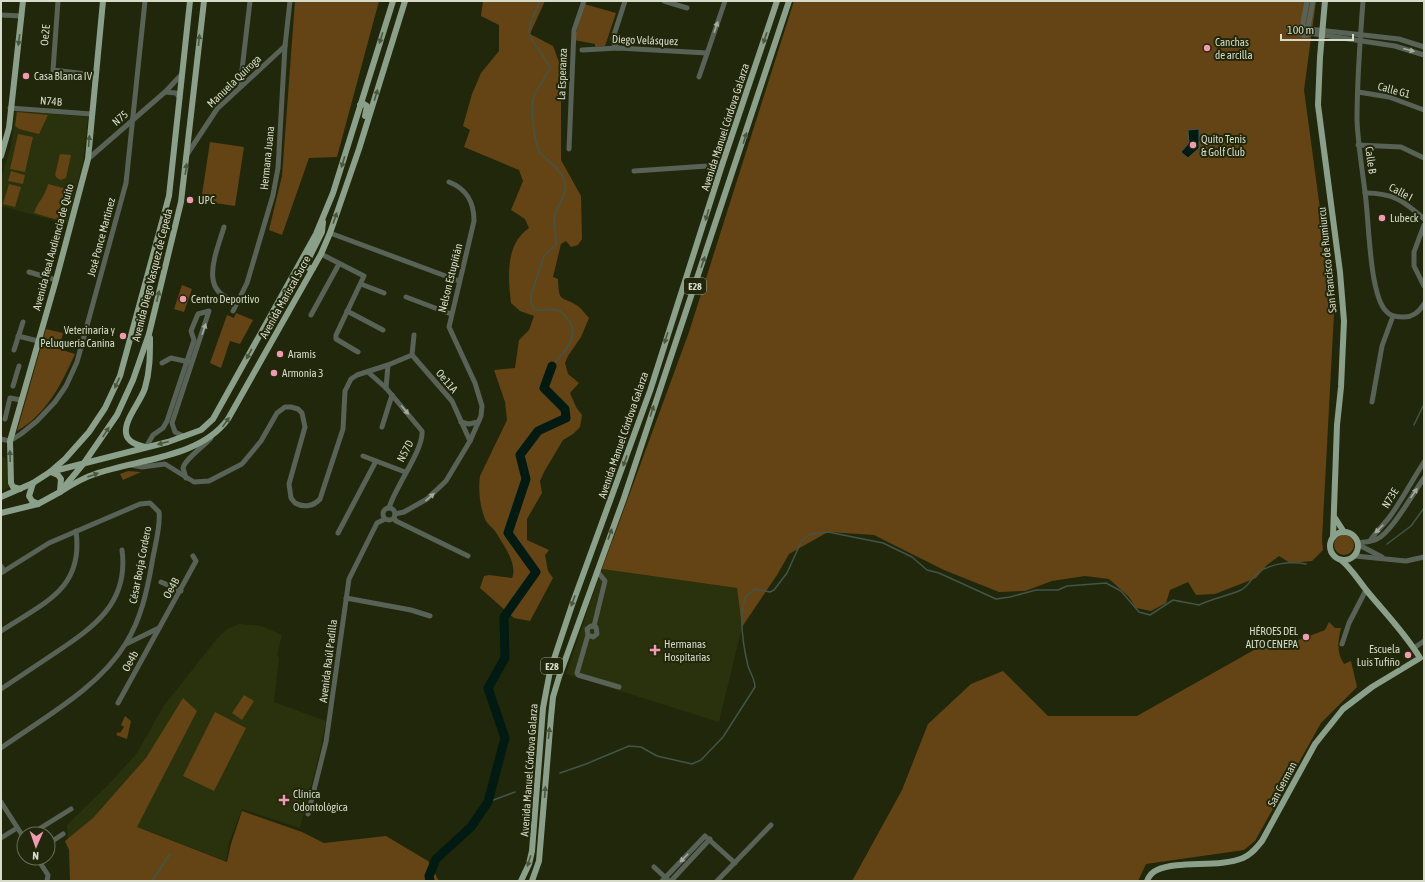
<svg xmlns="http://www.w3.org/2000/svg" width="1425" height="882" font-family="'Asap Condensed',sans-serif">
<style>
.built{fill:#29320c}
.green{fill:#644414}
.water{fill:#011b12;stroke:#415549}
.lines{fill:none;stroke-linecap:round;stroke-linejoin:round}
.stream{stroke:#415549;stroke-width:1.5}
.river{stroke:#011b12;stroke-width:9}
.minor{stroke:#586257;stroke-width:5}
.major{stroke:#8ba08a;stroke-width:6}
.oneway{fill:#a4ab9c}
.oneway2{fill:#4b573d}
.poi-dot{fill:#f29aaf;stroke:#21270a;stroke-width:1.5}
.labels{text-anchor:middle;stroke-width:4;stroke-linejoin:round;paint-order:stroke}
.shield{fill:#21270a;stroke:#a0a590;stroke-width:1}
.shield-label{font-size:10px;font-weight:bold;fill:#d6dbca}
.street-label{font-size:11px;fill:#d6dbca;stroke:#21270a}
.poi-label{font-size:11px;fill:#d6dbca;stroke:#21270a;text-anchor:start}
</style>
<rect width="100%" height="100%" fill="#21270a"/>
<g class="built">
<path d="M16,111L88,117L83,162L67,224L1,206V179L11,146Z"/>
<path d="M1,456L6,458L9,488L1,491Z"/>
<path d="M602,569L737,588L742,627L719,722L566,674Z"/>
<path d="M239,624L261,626L282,635L277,654L279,658L274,702L326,721L319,756L300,828L242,809L229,843L226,861L143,829L68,841L67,825L110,783L137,753L163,707L215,641L227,629Z"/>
</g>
<g class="green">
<path d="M295,1H379L337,157L309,158L282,235L269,230L282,176Z"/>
<path d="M483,1H545L530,34L553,46L559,62L561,79V160L581,196L582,239L578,245L571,247L566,241L561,244L553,277L558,279C559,304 561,295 578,306C582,309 585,314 589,318L581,337L568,356L565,363L568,374L579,383L570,393L576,407L582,415L580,427L573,434L563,440L544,472L540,481L542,493L527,519V540L549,550L545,555L548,571L553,578L530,621L514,618L480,588L484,576L489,575L512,578C518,564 503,544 495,531C492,527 487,524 485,519C480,507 478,489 480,476L507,420L505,402L494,370L515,368L519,340L529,330L534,316L520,311L511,303C508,278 505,244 529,228L525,219L511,210L523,181L519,170L464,147L470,130L463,126L472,94L481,73L499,51V25L481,16Z"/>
<path d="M794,1H1316L1304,90L1334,313L1322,540L1323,550L1312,561L1290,563L1279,556L1267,565L1256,578L1215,594L1196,595L1188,582L1170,590L1166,603L1151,611L1136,608L1129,597L1109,579L1085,576L1052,581L1025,591L999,592L944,570L874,535L828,532L789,554L777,575L742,627L737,588L602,569L689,332Z"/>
<path d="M584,4L616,13L605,46L595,47V44L574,40Z"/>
<path d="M17,112L48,115L39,134L19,129L15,126Z"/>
<path d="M18,134L33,137L25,172L10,169Z"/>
<path d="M210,142L244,147L235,206L201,201Z"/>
<path d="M60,154L71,155L66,178L61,180L57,178L55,175Z"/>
<path d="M11,171L25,175L23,184L8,181Z"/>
<path d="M9,184L21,187L15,207L3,204Z"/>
<path d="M48,184L67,189L58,220L34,213C38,201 45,197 48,184Z"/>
<path d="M182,285L192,289L184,312L174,309Z"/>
<path d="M236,313L253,320L240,344L230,341L221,368L210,363L227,315L234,318Z"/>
<path d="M46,329L63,333L59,349L75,354C62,383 46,415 17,431Z"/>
<path d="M128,471L141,472L123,480L120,474Z"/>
<circle cx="1344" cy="545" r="10"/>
<path d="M1329,622L1335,628H1341C1338,641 1336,652 1344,664L1351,661L1357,687L1321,723L1255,841L1244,850L1146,864L1138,881H852L902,790L928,724L971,684L1003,671L1048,716H1137L1261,646L1296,641L1325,630Z"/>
<path d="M244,695L254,701L242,720L232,713Z"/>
<path d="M183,698L197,711L137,827L227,862L231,844L242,811L302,832L324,843L386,836L428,861L439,881H70L69,850L65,841L93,818L146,758Z"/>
<path d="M215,712L246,728L214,791L183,776Z"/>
<path d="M125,716L131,721L127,739L116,735L118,732L120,733L124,727L121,725Z"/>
</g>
<path class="water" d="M1199,129V148L1188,158L1181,152L1189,143L1188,130Z"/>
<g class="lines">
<g class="stream">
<path d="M540,1C537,9 529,22 529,31C530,40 545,57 550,67C546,78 539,85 534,96C530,105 534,149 542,155C550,163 563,171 565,183C567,196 555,208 554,221C554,228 557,236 556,245L544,256L531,296V303L535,310C543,311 553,307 560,311C563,313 565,316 567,318C582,336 564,352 552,366"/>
<path d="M1414,425L1424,404"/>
<path d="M1387,544L1411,526L1424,508"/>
<path d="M560,773L586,764L629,746L641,747L657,756L692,764L701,760L723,737L755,687C755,679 750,673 748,666C743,645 738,616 746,596L755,589L770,592L774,590L787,573L802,540L811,534L828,532L883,543L912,557L927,570L939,573L996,599L1010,597L1036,590H1058L1067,586L1106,583L1121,591L1139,612L1150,615L1173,600C1182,602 1190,603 1199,605C1213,598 1228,596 1241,590C1249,586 1251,578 1258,573C1271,563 1291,561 1306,564"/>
<path d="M488,802L515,792"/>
<path d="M152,881L170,854"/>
</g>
<path class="river" d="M430,881L429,876L436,859L471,827L488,802L505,738L488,688L505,658L504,617L536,572L508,533L526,479L520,455L538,431L566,418L565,409L544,388L552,366"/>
<g class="minor">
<path d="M58,1L53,70L95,75"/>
<path d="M664,1L687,8"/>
<path d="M1363,1C1360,40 1357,80 1357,120C1358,144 1362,168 1365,192C1369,218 1369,294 1386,311C1390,316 1396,317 1402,317C1412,318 1419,312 1424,304"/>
<path d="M1,15L22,16"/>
<circle cx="1305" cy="31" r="4.5"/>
<path d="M1308,27L1313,1"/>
<path d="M1302,28L1307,1"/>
<path d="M1309,29L1399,39L1424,47"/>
<path d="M1309,33L1395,46L1424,55"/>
<path d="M618,48L614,44L613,38L625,1"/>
<path d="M582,50L618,48L707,53"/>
<path d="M699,77L725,1"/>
<path d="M240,87L250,1"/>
<path d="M165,92L176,93L180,98"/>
<path d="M1358,92L1389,97L1424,110"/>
<path d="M10,108L91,114"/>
<path d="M1358,145L1401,147L1424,158"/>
<path d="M569,149L574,30L584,1"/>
<path d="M188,153L217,109L285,46"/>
<path d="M88,159L165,92L182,74"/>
<path d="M634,171L722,165"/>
<path d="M1365,193C1394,193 1404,201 1424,219"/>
<path d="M1424,225L1414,252V266L1424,286"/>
<path d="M224,227C216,254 197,294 238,301"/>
<path d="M330,233L459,281"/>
<path d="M321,254L364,276L336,335V339L358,352"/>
<path d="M29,272L56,280"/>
<path d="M361,284L384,293"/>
<path d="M406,297L451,314"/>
<path d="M233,311L247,283L273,195L278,168L285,46L290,1"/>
<path d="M347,311L383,330"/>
<path d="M311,315L339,264"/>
<path d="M414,335L412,355L452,401L470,441"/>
<path d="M18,336L38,341"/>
<path d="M14,350L23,322"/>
<path d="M162,363L171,358L189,362"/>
<path d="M368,372L386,388L422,431C424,449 395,487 389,508"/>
<path d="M13,386L19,366"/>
<path d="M386,388L388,365"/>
<path d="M1372,402L1382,346L1393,316"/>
<path d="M5,419L10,398L21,400"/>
<path d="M461,422L469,424L478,422"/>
<path d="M382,427L392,395"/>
<path d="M1,439L10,441L21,434L37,421L55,402L66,386L77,362L126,183L145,1"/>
<path d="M146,447L153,435L163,428L167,421L194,340L191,331L198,314L209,311L172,423L175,432L183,436"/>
<path d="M363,456L405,472"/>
<path d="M131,465L142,467L165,464L194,482L209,481L242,464L261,441L277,413L285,407H291L298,409L302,413L305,427L289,484L291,498L295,503C304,508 314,506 320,499L343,429L345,391L351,379L357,375L388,365L412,355"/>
<path d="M186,478L183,468C185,459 203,447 211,438"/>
<circle cx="389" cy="514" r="6"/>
<path d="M395,514L404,512L427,499L446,481L470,441L481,416L482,406L475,383L449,327L474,221C474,202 467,189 449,182"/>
<path d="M394,518L396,521L468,556"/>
<path d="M338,533L376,461"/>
<path d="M1370,541C1375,532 1385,524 1391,515C1403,498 1413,479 1424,462"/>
<path d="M1358,543C1364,542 1371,542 1377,539C1391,533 1414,492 1424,478"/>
<path d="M1359,545L1382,557"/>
<path d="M1355,556L1406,561L1424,557"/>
<path d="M1,566L4,571"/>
<path d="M1,573L49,543L140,504L150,503L159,512C161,526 154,549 152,563C147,591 141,619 126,643C99,688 43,718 1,748"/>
<path d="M161,582L181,591"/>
<path d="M346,598L411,610L430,616"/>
<path d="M594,626L605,581L597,571"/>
<path d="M1,631C43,603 84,590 76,531"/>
<path d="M588,635L593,637L597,634L596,627L591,626L587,629L588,635L577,673L578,675L619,687"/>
<path d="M126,644L159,628"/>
<path d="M1342,644L1349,623L1366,590"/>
<path d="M1414,648L1424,641"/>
<path d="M1,689C19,677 37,665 55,653C94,627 129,603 122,550"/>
<path d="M118,703L196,561L193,556"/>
<path d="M1,802L24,838"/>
<path d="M308,814L326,742L349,579L377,523L385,519"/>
<path d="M31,834L71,809"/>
<path d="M1,838L17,828"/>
<path d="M48,844L63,834"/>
<path d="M37,858L48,875L47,881"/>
<path d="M654,867L668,880"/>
<path d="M662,881L705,836L735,863"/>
<path d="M671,881L710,839"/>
<path d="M717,881L771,825"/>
</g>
<g class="major">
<path d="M1325,1L1320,57L1318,105L1340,272L1344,321L1341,387L1337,425L1333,537"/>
<path d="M360,105L364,104L367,106L365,116"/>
<path d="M1,156L9,128L23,1"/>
<path d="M313,268H308L306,264L322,232L323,222"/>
<path d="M145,447C137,445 127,442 126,433C124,420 141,401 145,388C150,371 150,355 150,338"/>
<path d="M50,472L168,442L201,430L213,419L316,234L333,193L393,1"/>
<path d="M51,472L58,475L61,479L60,491"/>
<path d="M33,483L29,496L32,501L38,504"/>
<path d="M20,489L13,487L11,483L10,441L56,280L88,159L103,1"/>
<path d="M60,492C71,485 82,478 95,474C138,459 200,458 228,419L321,254L330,233L359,149L405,1"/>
<path d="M1,497L33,483L50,472L65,459L89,432L105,408L120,376L169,196L190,1"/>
<path d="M1,513L38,504L60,492L84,463L117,415L133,380L149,334L181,202L204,1"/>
<path d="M1335,518L1344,532"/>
<circle cx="1344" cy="546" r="14"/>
<path d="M521,881L529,864L532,851L543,708L550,671L572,605L650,391L722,165L777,1"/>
<path d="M532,881L539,861L551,717L553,697L559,677L624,498L789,1"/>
<path d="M1147,881C1149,876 1152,872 1157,870C1179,860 1219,868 1243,858C1252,854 1256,848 1262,841L1315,744L1343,709L1372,687L1420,658C1405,633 1385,613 1367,591C1358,580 1352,569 1341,560"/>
</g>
</g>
<defs><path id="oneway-solid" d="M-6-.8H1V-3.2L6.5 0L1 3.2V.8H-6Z"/></defs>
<g class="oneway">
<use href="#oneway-solid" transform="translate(716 27) rotate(-71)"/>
<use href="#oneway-solid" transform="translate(1409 50) rotate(15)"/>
<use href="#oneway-solid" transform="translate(204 329) rotate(-71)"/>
<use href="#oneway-solid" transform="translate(405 410) rotate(50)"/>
<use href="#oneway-solid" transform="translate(1414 493) rotate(-56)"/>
<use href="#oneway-solid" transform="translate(430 497) rotate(-41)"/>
<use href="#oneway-solid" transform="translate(1379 529) rotate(135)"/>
<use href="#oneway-solid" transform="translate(684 858) rotate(134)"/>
</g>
<g class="oneway2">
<use href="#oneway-solid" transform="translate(381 38) rotate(107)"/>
<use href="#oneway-solid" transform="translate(765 38) rotate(109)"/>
<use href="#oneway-solid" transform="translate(19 40) rotate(97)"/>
<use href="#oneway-solid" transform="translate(199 40) rotate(-84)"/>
<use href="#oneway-solid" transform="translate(376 95) rotate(-73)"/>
<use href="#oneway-solid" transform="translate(745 138) rotate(-72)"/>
<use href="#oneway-solid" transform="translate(89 141) rotate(-86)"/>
<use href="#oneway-solid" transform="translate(343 162) rotate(107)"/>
<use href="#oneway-solid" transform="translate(186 169) rotate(-82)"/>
<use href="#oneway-solid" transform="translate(707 215) rotate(107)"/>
<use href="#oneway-solid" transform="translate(335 218) rotate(-71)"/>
<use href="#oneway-solid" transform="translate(703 262) rotate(-71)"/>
<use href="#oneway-solid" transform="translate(158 296) rotate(-77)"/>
<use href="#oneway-solid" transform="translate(666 338) rotate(108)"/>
<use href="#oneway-solid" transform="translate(249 354) rotate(119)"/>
<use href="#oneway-solid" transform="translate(117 383) rotate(115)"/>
<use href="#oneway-solid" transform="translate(652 411) rotate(-72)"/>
<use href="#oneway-solid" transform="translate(226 422) rotate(-54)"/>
<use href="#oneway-solid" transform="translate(106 432) rotate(-57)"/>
<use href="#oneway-solid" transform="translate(163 443) rotate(165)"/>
<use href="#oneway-solid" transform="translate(10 456) rotate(-92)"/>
<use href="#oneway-solid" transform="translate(625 461) rotate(110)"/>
<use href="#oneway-solid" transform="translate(93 475) rotate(-20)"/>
<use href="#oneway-solid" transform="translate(610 534) rotate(-70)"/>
<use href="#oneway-solid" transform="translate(573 601) rotate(110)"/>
<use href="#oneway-solid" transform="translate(549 733) rotate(-84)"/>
<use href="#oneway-solid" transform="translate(545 792) rotate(-86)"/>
<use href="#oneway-solid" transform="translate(529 861) rotate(108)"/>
</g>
<g class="poi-dot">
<circle cx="1207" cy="48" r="4"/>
<circle cx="26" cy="76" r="4"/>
<circle cx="1193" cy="145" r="4"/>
<circle cx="190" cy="200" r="4"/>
<circle cx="1382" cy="218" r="4"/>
<circle cx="183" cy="299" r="4"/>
<circle cx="123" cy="336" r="4"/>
<circle cx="280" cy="354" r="4"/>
<circle cx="274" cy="373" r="4"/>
<circle cx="1306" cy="637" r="4"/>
<path d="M653 644h4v4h4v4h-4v4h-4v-4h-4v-4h4z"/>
<circle cx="1408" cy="655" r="4"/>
<path d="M282 794h4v4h4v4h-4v4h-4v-4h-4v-4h4z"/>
</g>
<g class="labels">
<g class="shield">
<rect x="684" y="278" width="22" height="16" rx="3"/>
<rect x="541" y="658" width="22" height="16" rx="3"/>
</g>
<g class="shield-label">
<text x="695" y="290">E28</text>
<text x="552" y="670">E28</text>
</g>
<g class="street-label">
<text transform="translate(45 35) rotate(-85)" y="4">Oe2E</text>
<text transform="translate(645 40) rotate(2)" y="4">Diego Velásquez</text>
<text transform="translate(562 74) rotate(-88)" y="4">La Esperanza</text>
<text transform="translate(234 81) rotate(-44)" y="4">Manuela Quiroga</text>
<text transform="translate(1394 90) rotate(15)" y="4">Calle G1</text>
<text transform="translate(51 101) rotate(4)" y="4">N74B</text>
<text transform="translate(120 118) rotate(-41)" y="4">N75</text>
<text transform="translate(725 127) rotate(-72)" y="4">Avenida Manuel Córdova Galarza</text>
<text transform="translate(267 158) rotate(-84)" y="4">Hermana Juana</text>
<text transform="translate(1371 160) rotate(82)" y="4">Calle B</text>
<text transform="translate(1401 192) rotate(27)" y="4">Calle I</text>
<text transform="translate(101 237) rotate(-75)" y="4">José Ponce Martinez</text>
<text transform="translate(53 247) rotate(-75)" y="4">Avenida Real Audiencia de Quito</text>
<text transform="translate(1327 260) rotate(-96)" y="4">San Francisco de Rumiurcu</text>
<text transform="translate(152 275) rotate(-76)" y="4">Avenida Diego Vasquez de Cepeda</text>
<text transform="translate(450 278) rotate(-76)" y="4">Nelson Estupiñán</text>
<text transform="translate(285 297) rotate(-61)" y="4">Avenida Mariscal Sucre</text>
<text transform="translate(447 381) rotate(50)" y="4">Oe11A</text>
<text transform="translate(623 435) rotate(-71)" y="4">Avenida Manuel Córdova Galarza</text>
<text transform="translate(405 451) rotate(-63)" y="4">N57D</text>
<text transform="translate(1390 498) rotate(-58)" y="4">N73E</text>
<text transform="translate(140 565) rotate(-79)" y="4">César Borja Cordero</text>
<text transform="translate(171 588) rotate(-61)" y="4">Oe4B</text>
<text transform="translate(130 661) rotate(-61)" y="4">Oe4b</text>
<text transform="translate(328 661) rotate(-83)" y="4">Avenida Raúl Padilla</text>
<text transform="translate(529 770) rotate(-86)" y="4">Avenida Manuel Córdova Galarza</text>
<text transform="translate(1282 784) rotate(-62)" y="4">San German</text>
</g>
<g class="poi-label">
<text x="1215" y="46">Canchas<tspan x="1215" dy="13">de arcilla</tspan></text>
<text x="34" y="80">Casa Blanca IV</text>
<text x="1201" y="143">Quito Tenis<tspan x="1201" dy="13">&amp; Golf Club</tspan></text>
<text x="198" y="204">UPC</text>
<text x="1390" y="222">Lubeck</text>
<text x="191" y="303">Centro Deportivo</text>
<text x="115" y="334" text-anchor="end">Veterinaria y<tspan x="115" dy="13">Peluquería Canina</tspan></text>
<text x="288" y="358">Aramis</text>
<text x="282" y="377">Armonia 3</text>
<text x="1298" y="635" text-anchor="end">HÉROES DEL<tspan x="1298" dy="13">ALTO CENEPA</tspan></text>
<text x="664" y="648">Hermanas<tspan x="664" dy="13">Hospitarias</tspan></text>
<text x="1400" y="653" text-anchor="end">Escuela<tspan x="1400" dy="13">Luis Tufiño</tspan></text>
<text x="293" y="798">Clínica<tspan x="293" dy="13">Odontológica</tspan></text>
</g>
</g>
<rect width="1425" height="882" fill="none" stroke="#d6dbca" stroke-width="4"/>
<g transform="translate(36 846) rotate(182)"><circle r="19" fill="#21270a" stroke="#696f57"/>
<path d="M0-3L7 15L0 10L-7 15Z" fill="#f29aaf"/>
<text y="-6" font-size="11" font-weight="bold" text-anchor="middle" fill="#d6dbca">N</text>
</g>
<path d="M1281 34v6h72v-6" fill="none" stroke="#d6dbca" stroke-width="2"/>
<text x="1287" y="34" font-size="12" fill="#d6dbca" stroke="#21270a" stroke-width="3" paint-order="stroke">100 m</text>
</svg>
